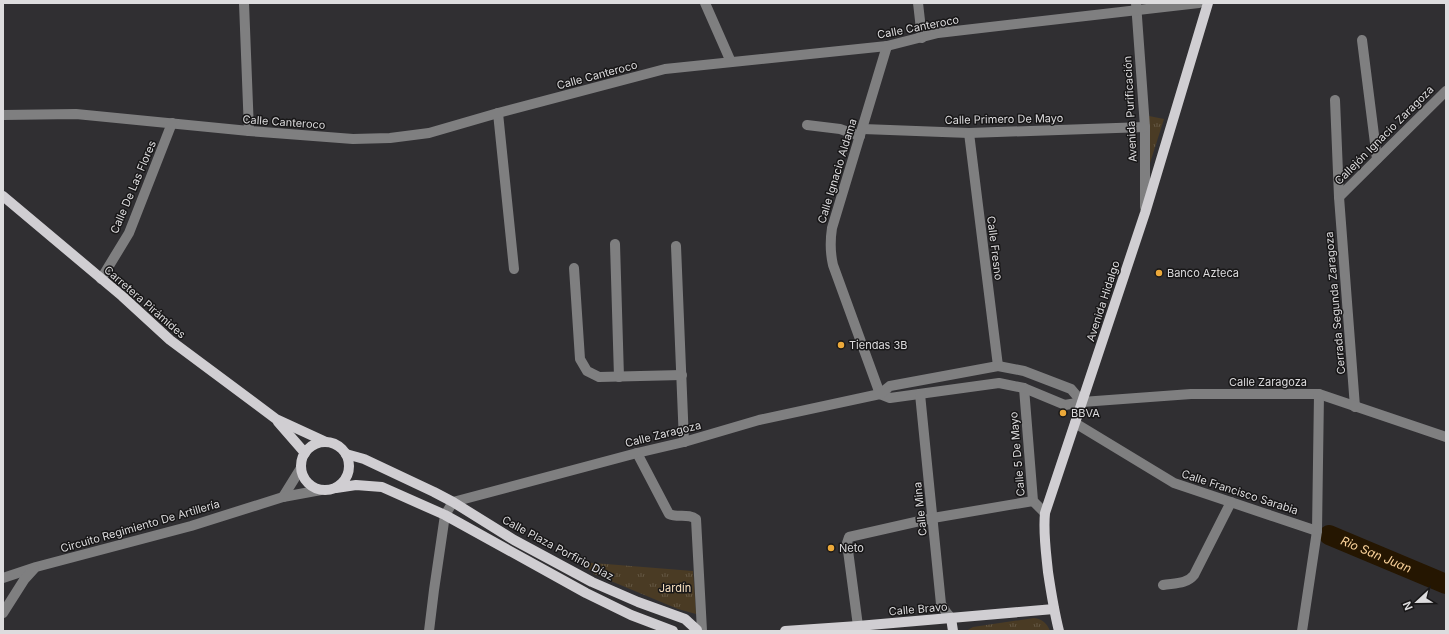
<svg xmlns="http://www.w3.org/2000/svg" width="1449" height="634" font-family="Inter,sans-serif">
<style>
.grass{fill:url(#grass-tufts)}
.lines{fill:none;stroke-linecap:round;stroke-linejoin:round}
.river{stroke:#251601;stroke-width:20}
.minor{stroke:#7f7f80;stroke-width:10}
.major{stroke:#d0ced2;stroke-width:10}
.poi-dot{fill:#eca93a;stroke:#181718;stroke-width:1.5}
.labels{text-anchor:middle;stroke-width:3;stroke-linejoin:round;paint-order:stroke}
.street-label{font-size:11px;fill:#dddcde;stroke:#181718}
.poi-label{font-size:11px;fill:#dddcde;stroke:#181718;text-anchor:start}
.park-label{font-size:11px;fill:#f9e1c0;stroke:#181718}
.water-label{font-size:12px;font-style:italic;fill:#fad29a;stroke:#181718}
</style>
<defs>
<pattern id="grass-tufts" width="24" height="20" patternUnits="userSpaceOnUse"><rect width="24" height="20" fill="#4a3b24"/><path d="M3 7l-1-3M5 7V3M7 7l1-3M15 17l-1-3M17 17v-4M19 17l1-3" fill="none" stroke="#645743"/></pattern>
</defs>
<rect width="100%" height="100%" fill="#302f32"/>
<g class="grass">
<path d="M1149,116L1164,119L1150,163Z"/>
<path d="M581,562L693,571L696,614L678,609L594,574Z"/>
<path d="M1034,618C1042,619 1047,623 1050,631H966L973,627Z"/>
</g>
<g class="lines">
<path class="river" id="s1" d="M1329,535L1446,584"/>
<g class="minor">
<path d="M244,3L249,131"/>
<path d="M705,3L731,62"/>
<path d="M918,3L922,38"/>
<path d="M1136,3L1145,127V207"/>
<path d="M1362,40L1377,159"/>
<path d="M1335,100L1339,197L1355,407"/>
<path d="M498,113L514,269"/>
<path d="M3,115L76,114L249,131L353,139L390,138L429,133L498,113L665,69L887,46L938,33L1199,3"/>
<path d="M807,125L840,129L860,136"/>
<path d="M863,129L969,133L1145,127"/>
<path d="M969,133L998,366"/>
<path d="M1339,197L1446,91"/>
<path d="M615,244L619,377"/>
<path d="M676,246L684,442"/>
<path d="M574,268L580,359L587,371L599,377L682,375"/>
<path d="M101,279L129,233L172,123"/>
<path d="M1024,388L1033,501L1045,513"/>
<path d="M880,394L890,398L999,383L1024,388L1065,405L1082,402L1191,394H1319L1446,437"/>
<path d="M880,394L833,265C830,252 830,241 832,228L887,46"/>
<path d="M920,394L941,604L946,612L951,618"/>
<path d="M1075,423L1174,483L1317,531"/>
<path d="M637,453L669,514C677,518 689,513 696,519L702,631"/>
<path d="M283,497L301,468"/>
<path d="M3,578L36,567L191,526L283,497L321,490"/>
<path d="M1163,585C1174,583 1187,584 1194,575L1231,502"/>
<path d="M3,613L24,580L34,569"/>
<path d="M858,626L847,543L849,537L933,518L1033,501"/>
<path d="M429,631L434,590L445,515L453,502L637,453L684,442L759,420L880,394L890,386L998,366L1024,371L1071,389L1082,402"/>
<path d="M1302,631L1317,531L1319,394"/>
</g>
<g class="major">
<path d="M3,196L122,296L170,340L276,419L326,442"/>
<path d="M278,422L305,453"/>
<circle cx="325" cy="466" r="24"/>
<path d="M346,454L364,459L434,492L453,502L514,540L592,582L638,602L685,619L697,630"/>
<path d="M336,488L356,485L382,487L445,515L586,593L631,615L673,631"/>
<path d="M951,618L953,631"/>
<path d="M785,631L858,626L1054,609"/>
<path d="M1059,631C1054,611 1051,592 1048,572C1046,552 1043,533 1045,513L1145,213L1208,3"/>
</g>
</g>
<g class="poi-dot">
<circle cx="1159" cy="273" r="4"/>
<circle cx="841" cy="345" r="4"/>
<circle cx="1063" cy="413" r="4"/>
<circle cx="831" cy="548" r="4"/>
</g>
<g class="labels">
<g class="street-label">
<text transform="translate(918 27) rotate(-11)" y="4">Calle Canteroco</text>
<text transform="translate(597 75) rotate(-15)" y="4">Calle Canteroco</text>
<text transform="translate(1130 109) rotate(-93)" y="4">Avenida Purificación</text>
<text transform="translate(1004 119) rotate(-1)" y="4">Calle Primero De Mayo</text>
<text transform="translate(284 122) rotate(4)" y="4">Calle Canteroco</text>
<text transform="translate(1384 135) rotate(-45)" y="4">Callejón Ignacio Zaragoza</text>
<text transform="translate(837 171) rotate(-73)" y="4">Calle Ignacio Aldama</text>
<text transform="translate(133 187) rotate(-67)" y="4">Calle De Las Flores</text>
<text transform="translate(995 248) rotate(83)" y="4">Calle Fresno</text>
<text transform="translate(1103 301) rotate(-72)" y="4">Avenida Hidalgo</text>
<text transform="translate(145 302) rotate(41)" y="4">Carretera Pirámides</text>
<text transform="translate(1335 303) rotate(-95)" y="4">Cerrada Segunda Zaragoza</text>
<text x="1268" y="386">Calle Zaragoza</text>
<text transform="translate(663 434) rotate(-14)" y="4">Calle Zaragoza</text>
<text transform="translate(1017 454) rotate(-95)" y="4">Calle 5 De Mayo</text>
<text transform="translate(1240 492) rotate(18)" y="4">Calle Francisco Sarabia</text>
<text transform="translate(920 509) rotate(-96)" y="4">Calle Mina</text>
<text transform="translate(140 526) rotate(-16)" y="4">Circuito Regimiento De Artillería</text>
<text transform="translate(558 548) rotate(28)" y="4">Calle Plaza Porfirio Díaz</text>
<text transform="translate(918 609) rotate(-5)" y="4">Calle Bravo</text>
</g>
<g class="poi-label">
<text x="1167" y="277">Banco Azteca</text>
<text x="849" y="349">Tiendas 3B</text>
<text x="1071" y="417">BBVA</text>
<text x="839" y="552">Neto</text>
</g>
<g class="park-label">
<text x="675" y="592">Jardín</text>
</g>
<g class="water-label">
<text dy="4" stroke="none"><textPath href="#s1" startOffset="51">Rio San Juan</textPath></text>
</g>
</g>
<rect width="1449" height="634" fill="none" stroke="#dddcde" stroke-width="8"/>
<g transform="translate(1417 602) rotate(248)" stroke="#181718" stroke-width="3" paint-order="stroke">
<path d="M0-3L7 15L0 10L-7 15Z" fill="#dddcde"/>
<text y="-6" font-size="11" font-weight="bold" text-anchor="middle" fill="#dddcde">N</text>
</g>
</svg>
